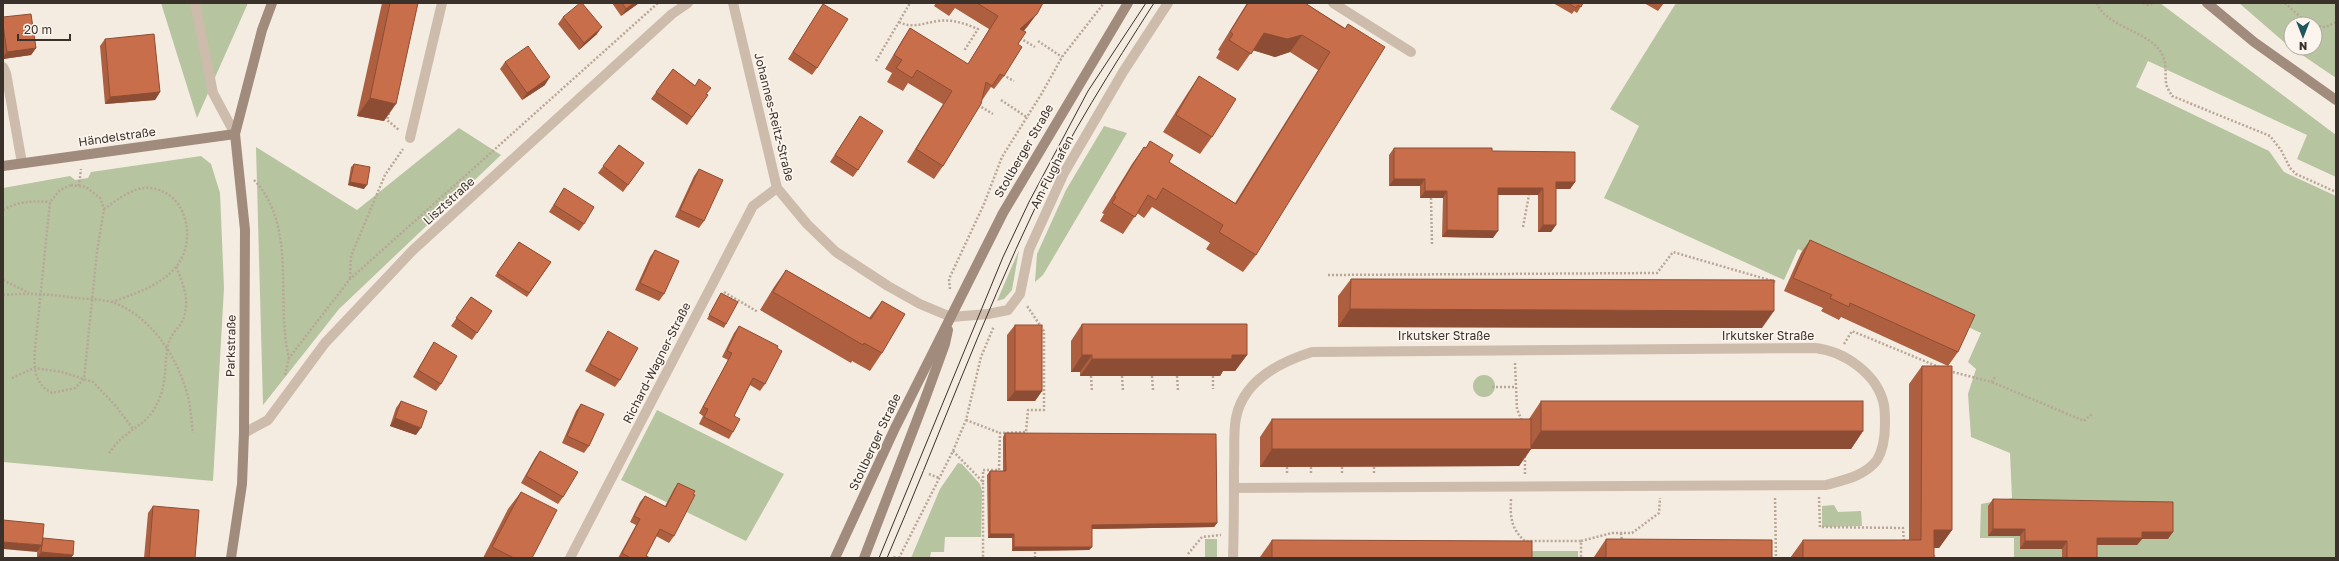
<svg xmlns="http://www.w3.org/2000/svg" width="2339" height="561" font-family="'Golos Text',sans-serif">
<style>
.green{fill:#b6c4a0}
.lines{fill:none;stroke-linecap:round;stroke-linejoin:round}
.path{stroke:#b9a696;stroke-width:2.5;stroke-dasharray:2 2;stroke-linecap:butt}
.lane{stroke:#cdbcac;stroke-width:10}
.street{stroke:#cdbcac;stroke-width:10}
.secondary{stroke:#a18b7d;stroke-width:10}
.tram{stroke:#3b312b;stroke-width:1}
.wall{fill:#ad5f40}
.shaded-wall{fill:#8d4d34}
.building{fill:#c96e4a;stroke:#8d4d34}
.labels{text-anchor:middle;stroke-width:3.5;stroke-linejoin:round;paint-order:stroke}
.street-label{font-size:12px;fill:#3b312b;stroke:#fbf5ee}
</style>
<rect width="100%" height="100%" fill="#f4ece1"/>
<g class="green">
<path d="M161,3H248L197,118Z"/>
<path d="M1676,3H2160L2336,135V177L2297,159L2307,135L2148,61L2136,87L2269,151L2284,172L2336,196V558H2014V538H1980L1981,504L2012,498L2010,453L1971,437L1968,394L1976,369L1968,362L1981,333L1798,249L1784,280L1604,198L1639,126L1610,109Z"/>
<path d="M2239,3H2336V78L2292,48H2315V24H2291V48Z"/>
<path d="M1104,126L1127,133L1043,275L1035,282L1037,254L1066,190Z"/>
<path d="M459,128L501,155L339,309L263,405L256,147L357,210Z"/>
<path d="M201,156L211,164L220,193L224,288L213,481L3,462V188L70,176L75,180L88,178L91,172Z"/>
<path d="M1019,250L1012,290L1004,299L997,301Z"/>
<circle cx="1484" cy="386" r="11"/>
<path d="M657,410L784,474L746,541L621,480Z"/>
<path d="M958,463L962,464L980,484L982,491L981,537H945L944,552H931L930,558H911L940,489Z"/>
<path d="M1834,505L1838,512L1861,511L1862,526L1822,527V506Z"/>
<rect x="1205" y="539" width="12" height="19"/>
<rect x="1530" y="551" width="48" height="7"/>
</g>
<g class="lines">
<g class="path">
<path d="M2097,3C2105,27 2150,31 2162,54C2167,63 2165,73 2166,82C2166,87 2170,92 2172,96L2270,136L2281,150L2290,168L2296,174L2336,192"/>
<path d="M2143,3L2148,5L2154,3"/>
<path d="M2285,3L2308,24"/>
<path d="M899,22C913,29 923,23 938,21C953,19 966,24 978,29L964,51"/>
<path d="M2315,26L2326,27L2336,22"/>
<path d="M1020,38L1035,47"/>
<path d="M1038,41L1062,57"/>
<path d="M876,61L910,3"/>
<path d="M1003,75L1014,81"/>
<path d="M1001,100L1028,118"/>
<path d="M978,105L993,114"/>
<path d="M389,113L387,120L399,130"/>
<path d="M254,180C298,226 275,302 289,358L350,279L658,3"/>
<path d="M71,185L86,187L95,194L100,198L104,209L97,251L84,379L75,388L52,393C33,383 34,367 35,348L50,202L60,190Z"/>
<path d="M79,186L81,169"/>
<path d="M1431,198L1432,245"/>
<path d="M104,209C117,200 134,186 150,188C188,192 197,241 176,267C160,286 134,294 112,302"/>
<path d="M3,210C18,201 32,201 50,202"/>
<path d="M1523,227L1529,195"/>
<path d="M2336,228V227"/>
<path d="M1328,275L1657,273L1673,252L1776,282"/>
<path d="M350,278L351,256L385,175L403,149"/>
<path d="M3,280L29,293"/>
<path d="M950,289L949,279L984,204L1002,157L1042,93L1062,57L1104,3"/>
<path d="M724,292L758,312"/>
<path d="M3,295C28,293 51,294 76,298C87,299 101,299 112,302C151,316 176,355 187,393C191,406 191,420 193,433"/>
<path d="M1844,344L1852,331L1939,367"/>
<path d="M1515,363L1517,409L1522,421"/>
<path d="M1949,371L1992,382L1995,377"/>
<path d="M285,375L289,358"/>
<path d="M1091,376L1092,392"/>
<path d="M1122,376L1123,391"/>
<path d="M1152,376L1153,390"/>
<path d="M1177,376L1178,390"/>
<path d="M1213,376V389"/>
<path d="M12,378L34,368L62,372L93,382L115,405L133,429"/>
<path d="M1992,382L2084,421L2092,414"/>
<path d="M1492,387H1515"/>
<path d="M966,420L1000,433"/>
<path d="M953,451L983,482V558"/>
<path d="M109,453C114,447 119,439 126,435C135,427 146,422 153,411C167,389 164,373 167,349C168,340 174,332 180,325C192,306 184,285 176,267"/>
<path d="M1287,467V474"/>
<path d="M1311,467V474"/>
<path d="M1342,467V474"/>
<path d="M1374,467V474"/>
<path d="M929,474L939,478"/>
<path d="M1525,474V455"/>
<path d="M983,482V470H999L1000,433L1026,432L1028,410H1044V331L1027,306"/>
<path d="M1819,497L1820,527L1903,528L1904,543"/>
<path d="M1775,498L1776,558"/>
<path d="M1511,499C1510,517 1511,529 1525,541H1581V558"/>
<path d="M1621,533L1622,542"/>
<path d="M1581,541L1612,533H1632L1659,513L1660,498"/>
<path d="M1932,553H1934V558"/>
<path d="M1188,554L1202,537L1221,535"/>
<path d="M894,558L895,556"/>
<path d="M899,558L953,451L966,420L981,357L994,326"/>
<path d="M1035,558V549"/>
</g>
<g class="lane">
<path d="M195,3L213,93L235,134"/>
<path d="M1333,3L1411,52"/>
<path d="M3,67L6,73L22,163"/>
</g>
<g class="street">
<path d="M733,3L777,188L807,224L836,252L888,286L920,304L951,317L988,314L1008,310L1020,294L1029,250L1064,173L1123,72L1168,3"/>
<path d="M410,138L442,3"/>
<path d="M244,433L268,420L325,343L413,250L672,14L688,3"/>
<path d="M570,558L753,206L777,188"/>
<path d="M1233,558C1234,528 1234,497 1234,467C1235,451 1233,433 1236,418C1243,381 1280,362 1312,352L1815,348C1845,351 1878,375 1884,405C1885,411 1885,418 1885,424C1885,435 1883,450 1877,460C1865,476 1844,480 1826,485L1234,488"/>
</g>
<g class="secondary">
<path d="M2207,3L2254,42L2336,100"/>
<path d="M3,166L235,134"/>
<path d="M231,558L242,484L244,433L245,230L235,134L262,30L272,3"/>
<path d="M835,558L895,428L1003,213L1128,3"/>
<path d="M864,558L925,399L945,344L948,330"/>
</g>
<g class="tram">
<path d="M879,558L1003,257L1029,202L1088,91L1146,3"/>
<path d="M887,558C937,442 981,321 1036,206C1069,135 1112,69 1154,3"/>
</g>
</g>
<g class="wall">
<path d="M382,3H418L384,121L357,116Z"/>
<path d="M612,3H639L621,16Z"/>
<path d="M936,3H1043L1027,27L1024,31L1004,76L994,89L991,87L983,99H982L943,166L934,179L907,162L943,104L908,83L903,91L887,82L892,73L885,69L901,42L910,28L968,64L989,29L955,8L949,16L934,6Z"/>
<path d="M1247,3H1305L1345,28L1256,255L1243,272L1206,249L1210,243L1152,207L1144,218L1137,213L1123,234L1100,221L1104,214L1102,213L1132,164L1144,147L1146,148L1150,141L1169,162L1235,203L1318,70L1290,52L1275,57L1253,50L1238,71L1216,58L1220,51L1218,50Z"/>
<path d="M1553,3H1583L1577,13L1574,11L1572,14Z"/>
<path d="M1644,3H1664L1658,11Z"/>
<path d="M823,4L817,68L812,75L788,59Z"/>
<path d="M3,17L36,48L31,55L3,59Z"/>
<path d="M563,17L597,34L579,50L558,24Z"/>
<path d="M105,39L160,92L155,100L105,104L100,46Z"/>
<path d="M505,62L545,85L522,100L500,69Z"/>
<path d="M673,69L708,95L687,125L651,99Z"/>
<path d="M1199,76L1212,137L1200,154L1163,132L1187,94Z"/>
<path d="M860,116L858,170L853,177L830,162Z"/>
<path d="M619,145L644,163L623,192L598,173Z"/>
<path d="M1394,148L1492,151L1575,182L1570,189H1556V225L1551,232H1538V195H1498L1493,238L1442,237L1443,198H1420V186H1389V155Z"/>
<path d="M354,164L364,189L348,185L351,167Z"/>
<path d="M699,169L704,221L699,228L675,217L694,176Z"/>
<path d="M564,188L584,224L579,231L549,212Z"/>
<path d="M1810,240L1958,352L1948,366L1841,317L1839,320L1821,311L1823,308L1784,291L1801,253Z"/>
<path d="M519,242L551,262L527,297L495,276Z"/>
<path d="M655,250L664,294L659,301L635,290L650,257Z"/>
<path d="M786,270L869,318L882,301V353L870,371L852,361L851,363L760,310L774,287Z"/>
<path d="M1351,279L1762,328L1338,327V296Z"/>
<path d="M721,293L726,324L724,328L707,319Z"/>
<path d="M471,297L492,311L472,340L451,326Z"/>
<path d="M1082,324L1247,355L1235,371H1223L1220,376H1080V372H1071V341Z"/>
<path d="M1015,325L1042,391L1035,401H1007V335Z"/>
<path d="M739,326L777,348L765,384L760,391L750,385L734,416L733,432L729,439L699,424L703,416L699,413L728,360L722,357L734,333Z"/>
<path d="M608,331L620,380L615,387L585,371L603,339Z"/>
<path d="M434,342L441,384L436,391L413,377L429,350Z"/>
<path d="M1922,366L1952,530L1939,548H1934V558H1790L1803,540H1909V384Z"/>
<path d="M401,401L416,435L390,426L396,408Z"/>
<path d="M1541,401L1863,431L1851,449H1531L1519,466L1260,467V437L1272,419H1529Z"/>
<path d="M581,404L589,446L584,453L562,443L576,411Z"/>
<path d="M1005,433L1217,523L1214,527L1092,529V547L1089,550L1012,551V538H988L987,475L990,471H1003V437Z"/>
<path d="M540,451L563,497L558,504L521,483L535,458Z"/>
<path d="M678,483L674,536L669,543L656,536L646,556L650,558H618L636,525L630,522L640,502L645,496L665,506L674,489Z"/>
<path d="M521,492L532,558H483L508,509Z"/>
<path d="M1993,499L2168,539H2142L2137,545H2097V558H2062V549H2020V536H1988V506Z"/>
<path d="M153,506L195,558H144L148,513Z"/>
<path d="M43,539L73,555L71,558H37V552Z"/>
<path d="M1606,539L1772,558H1594V557Z"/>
<path d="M1272,540L1532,558H1260V557Z"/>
</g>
<g class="shaded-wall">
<path d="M634,3H639L621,16L626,9Z"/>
<path d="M1037,14L1027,27L1011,42L1020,29Z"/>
<path d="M602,27L597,34L579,50L584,43Z"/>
<path d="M1264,33L1302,35L1290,52L1275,57L1252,50Z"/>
<path d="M36,48L31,55L3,59V57L7,52Z"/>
<path d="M550,77L545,85L522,100L527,93Z"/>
<path d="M160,92L155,100L105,104L110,97Z"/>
<path d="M370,98L396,104L384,121L357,116Z"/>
<path d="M1394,179H1425L1420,186H1389Z"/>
<path d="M350,182L367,185L364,189L348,185Z"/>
<path d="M1556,182H1575L1570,189H1551Z"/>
<path d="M1498,188H1543L1538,195H1493Z"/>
<path d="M1425,191H1447L1443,198H1420Z"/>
<path d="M1543,225H1556L1551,232H1538Z"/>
<path d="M1447,230L1498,231L1493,238L1442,237Z"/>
<path d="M1350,309L1774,311L1762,328L1338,327Z"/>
<path d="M1082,355H1092L1080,372H1071Z"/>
<path d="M1232,355H1247L1235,371H1223L1220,376H1080L1092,359Z"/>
<path d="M1015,391H1042L1035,401H1007Z"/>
<path d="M395,418L421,428L416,435L390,426Z"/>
<path d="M1541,431H1863L1851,449H1531L1519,466L1260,467L1272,449H1529Z"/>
<path d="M1217,523L1214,527L1089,529L1092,525Z"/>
<path d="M1993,529H2025L2020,536H1988Z"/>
<path d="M1934,530H1952L1939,548H1922Z"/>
<path d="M2142,532H2173L2168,539H2142L2137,545H2092L2097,538Z"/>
<path d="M990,534H1014L1012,538H988Z"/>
<path d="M2025,541H2067L2062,549H2020Z"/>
<path d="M3,542L42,545L37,552L3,549Z"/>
<path d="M1014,547H1092L1089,550L1012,551Z"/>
<path d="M41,552L73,555L71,558H37Z"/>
</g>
<g class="building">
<path d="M390,3H418L396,104L370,98Z"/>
<path d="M580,3H582L602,27L584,43L563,17Z"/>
<path d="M622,3H634L626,9Z"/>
<path d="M977,3H1043L1037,14L1020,29L1026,32L1018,44L1022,47L1004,76L1000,74L992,86L986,82L981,104L943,166L916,149L952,91L917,70L912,78L896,68L902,60L894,55L910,28L968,64L998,16Z"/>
<path d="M1248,3H1305L1345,29L1348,24L1385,47L1256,255L1219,232L1223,225L1163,188L1156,200L1148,195L1135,217L1112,203L1116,197L1114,196L1132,166L1144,147L1146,148L1150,141L1173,155L1169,162L1236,204L1330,52L1302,35L1287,39L1264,33L1251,54L1229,40L1233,34L1230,32Z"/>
<path d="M1568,3H1583L1581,7L1578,5L1576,8Z"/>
<path d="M823,4L848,19L817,68L793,52Z"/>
<path d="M31,14L36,48L7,52L3,25V17Z"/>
<path d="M154,34L160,92L110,97L105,39Z"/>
<path d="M528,46L550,77L527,93L505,62Z"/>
<path d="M673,69L695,86L699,79L711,88L706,94L708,95L692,117L656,92Z"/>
<path d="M1199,76L1236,99L1212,137L1176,115Z"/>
<path d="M860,116L883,131L858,170L835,155Z"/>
<path d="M619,145L644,163L628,185L603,166Z"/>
<path d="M1394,148H1492V151L1575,152V182H1556V225H1543V188H1498V231L1447,230V191H1425V179H1394Z"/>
<path d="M354,164L370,167L367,185L350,182Z"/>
<path d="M699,169L723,180L704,221L680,210Z"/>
<path d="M564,188L594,207L584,224L554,205Z"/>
<path d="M1810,240L1975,315L1958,352L1850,303L1849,307L1830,298L1832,295L1793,278Z"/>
<path d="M519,242L551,262L529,293L497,273Z"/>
<path d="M655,250L679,261L664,294L640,283Z"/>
<path d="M786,270L871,319L882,301L905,314L882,353L864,343L863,345L773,292Z"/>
<path d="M1351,279L1774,280V311L1350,309Z"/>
<path d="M721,293L738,302L726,324L709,315Z"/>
<path d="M471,297L492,311L477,333L456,318Z"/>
<path d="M1082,324H1247V355H1232V359H1092V355H1082Z"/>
<rect x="1015" y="325" width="27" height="66"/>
<path d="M739,326L778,346L777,348L782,351L765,384L753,378L734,416L740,419L733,432L704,417L708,409L703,407L732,353L727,351Z"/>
<path d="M608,331L638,348L620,380L590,364Z"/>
<path d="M434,342L457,356L441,384L418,370Z"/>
<path d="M1922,366H1952V530H1934V558H1803V540H1921Z"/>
<path d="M401,401L427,411L421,428L395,418Z"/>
<rect x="1541" y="401" width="322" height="30"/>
<path d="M581,404L604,414L589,446L567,436Z"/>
<rect x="1272" y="419" width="259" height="30"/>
<path d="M1005,433L1216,434L1217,523L1092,525V547H1014V534H990V471H1006Z"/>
<path d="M540,451L578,472L563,497L526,476Z"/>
<path d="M678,483L695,491L693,494L695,495L674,536L660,529L646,556L650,558H628L629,557L622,553L640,519L634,516L645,496L666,507Z"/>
<path d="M521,492L557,510L532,558H514L492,547Z"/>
<path d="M1993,499L2173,502V532H2142V538H2097V558H2067V541H2025V529H1993Z"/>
<path d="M153,506L199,510L195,558H149Z"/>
<path d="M3,520L44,524L42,545L3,542Z"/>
<path d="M43,538L74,541L73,555L41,552Z"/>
<path d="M1606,539L1772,540V558H1606Z"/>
<path d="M1272,540L1532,541V558H1272Z"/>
</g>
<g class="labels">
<g class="street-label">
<text transform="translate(774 117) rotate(76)" y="4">Johannes-Reitz-Straße</text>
<text transform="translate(117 137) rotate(-8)" y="4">Händelstraße</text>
<text transform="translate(1024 151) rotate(-60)" y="4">Stollberger Straße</text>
<text transform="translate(1052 172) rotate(-63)" y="4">Am Flughafen</text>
<text transform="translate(449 201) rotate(-42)" y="4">Lisztstraße</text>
<text x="1444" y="340">Irkutsker Straße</text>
<text x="1768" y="340">Irkutsker Straße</text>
<text transform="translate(231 346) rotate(-89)" y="4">Parkstraße</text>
<text transform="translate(657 363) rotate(-63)" y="4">Richard-Wagner-Straße</text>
<text transform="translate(875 442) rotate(-65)" y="4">Stollberger Straße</text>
</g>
</g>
<rect width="2339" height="561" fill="none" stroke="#3b312b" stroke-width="8"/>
<g transform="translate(2303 36) rotate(180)"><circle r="19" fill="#fbf5ee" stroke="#aea7a0"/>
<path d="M0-3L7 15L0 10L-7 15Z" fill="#1f575e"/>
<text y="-6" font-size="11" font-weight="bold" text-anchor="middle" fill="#3b312b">N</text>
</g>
<path d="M18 34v6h52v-6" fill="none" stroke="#3b312b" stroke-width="2"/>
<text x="24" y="34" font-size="12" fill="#3b312b" stroke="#fbf5ee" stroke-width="3" paint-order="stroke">20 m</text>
</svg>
